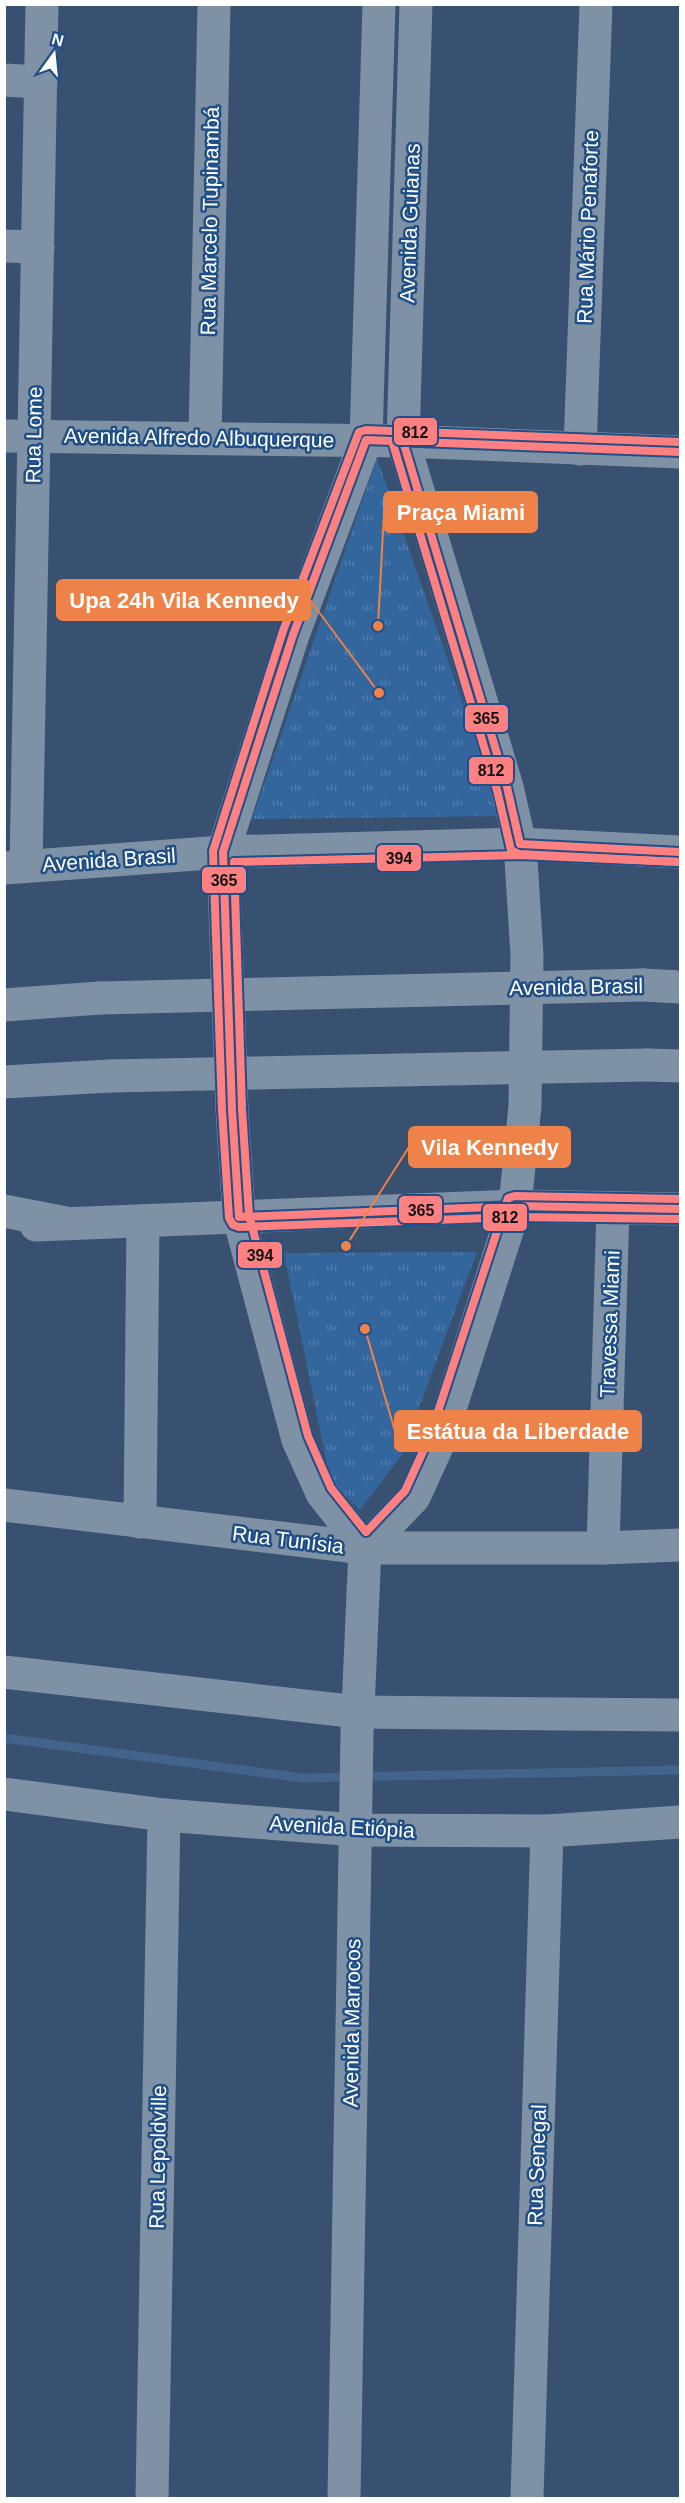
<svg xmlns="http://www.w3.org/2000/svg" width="685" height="2503" font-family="Helvetica,sans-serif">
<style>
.park{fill:url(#park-tufts)}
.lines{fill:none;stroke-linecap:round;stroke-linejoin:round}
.stream{stroke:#42638b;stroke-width:9}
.minor{stroke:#7f91a5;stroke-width:33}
.highway{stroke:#7f91a4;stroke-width:33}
.highway-bridge{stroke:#7f91a4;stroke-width:33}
.bus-1-casing{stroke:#204f88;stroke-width:12}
.bus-2-casing{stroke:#204f88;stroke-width:12}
.bus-3-casing{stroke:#204f88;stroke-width:12}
.bus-1{stroke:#ff8080;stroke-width:8}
.bus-2{stroke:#ff8080;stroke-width:8}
.bus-3{stroke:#ff8080;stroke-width:8}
.labels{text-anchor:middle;stroke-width:5;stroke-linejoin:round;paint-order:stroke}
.street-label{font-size:21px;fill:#fff;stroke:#204f88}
.leader{fill:none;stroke:#ee8249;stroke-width:2}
.callout-dot{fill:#ee8249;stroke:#204f88;stroke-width:2}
.callout{fill:#ee8249;stroke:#ee8249;stroke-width:2}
.callout-label{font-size:22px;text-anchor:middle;font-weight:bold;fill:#fff}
.line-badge{stroke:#204f88;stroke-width:2}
.pale-badge-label{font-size:16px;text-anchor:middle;font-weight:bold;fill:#111}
</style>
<defs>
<pattern id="park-tufts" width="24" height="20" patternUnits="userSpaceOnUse" patternTransform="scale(1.5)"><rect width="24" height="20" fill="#34669e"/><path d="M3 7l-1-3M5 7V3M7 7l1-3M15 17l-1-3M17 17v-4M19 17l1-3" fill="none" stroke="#527dad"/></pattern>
</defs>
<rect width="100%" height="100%" fill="#385170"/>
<g class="park">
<path d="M377,458L495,795L499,816L252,819Z"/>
<path d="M477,1252L401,1456L360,1510L330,1479L284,1253Z"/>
</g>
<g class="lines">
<path class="stream" d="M4,1738L303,1778L680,1770"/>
<g class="minor">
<path d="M4,80L41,82"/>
<path d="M4,246L38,247"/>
<path d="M4,436L403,441L680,452"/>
<path d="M205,438L214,4"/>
<path d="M580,449L596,4"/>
<path d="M26,866L42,4"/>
<path d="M5,868L223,852L520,844L680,852"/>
<path d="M36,1225L515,1206L680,1209"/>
<path d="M4,1505L365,1548H603L680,1545"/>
<path d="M140,1522L143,1221"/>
<path d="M365,1548L414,1497L440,1440L515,1206L525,1106L527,955L520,844L507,787L403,441L416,4"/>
<path d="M365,1548L322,1493L298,1440L239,1217L232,1110L223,852L293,635L366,440L379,4"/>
<path d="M603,1548L613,1208"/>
<path d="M4,1672L358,1712L680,1715"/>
<path d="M4,1794L164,1815L356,1830L547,1831L680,1822"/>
<path d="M152,2498L164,1815"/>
<path d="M344,2498L357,1733L365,1548"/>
<path d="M527,2498L547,1831"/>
</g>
<g class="highway">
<path d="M643,985L680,987"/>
<path d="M4,1005L100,998"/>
<path d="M647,1065L680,1066"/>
<path d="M4,1082L110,1076"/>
<path d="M4,1211L66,1223"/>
</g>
<g class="highway-bridge">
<path d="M100,998L643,985"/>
<path d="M110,1076L647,1065"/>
</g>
<g class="bus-1-casing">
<g id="bus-1">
<path d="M403,441L507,787L520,844L680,852"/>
<path d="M680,452L366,440L293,635L223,852L232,1110L239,1217L515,1206L680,1209"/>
</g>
</g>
<g class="bus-2-casing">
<g id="bus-2">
<path d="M393,444L497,790L511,850L519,854L679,862"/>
<path d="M680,1219L515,1217L239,1227L233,1225L229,1218L222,1110L213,851L283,631L359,432L366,430L680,442"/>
</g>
</g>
<g class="bus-3-casing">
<path id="bus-3" d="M679,862L520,855L234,862L242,1109L249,1215L308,1436L331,1488L366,1532L405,1491L430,1436L508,1198L515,1196L680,1199"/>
</g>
<use href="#bus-1" class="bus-1"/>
<use href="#bus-2" class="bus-2"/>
<use href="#bus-3" class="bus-3"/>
</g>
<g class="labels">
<g class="street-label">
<text transform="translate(210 221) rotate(-89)" y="7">Rua Marcelo Tupinambá</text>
<text transform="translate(410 223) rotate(-88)" y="7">Avenida Guianas</text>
<text transform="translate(588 227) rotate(-88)" y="7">Rua Mário Penaforte</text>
<text transform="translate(34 435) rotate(-89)" y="7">Rua Lome</text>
<text transform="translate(199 438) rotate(1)" y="7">Avenida Alfredo Albuquerque</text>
<text transform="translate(109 860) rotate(-4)" y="7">Avenida Brasil</text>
<text transform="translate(576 987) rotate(-1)" y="7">Avenida Brasil</text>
<text transform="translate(610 1324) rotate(-88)" y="7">Travessa Miami</text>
<text transform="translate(288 1540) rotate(7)" y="7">Rua Tunísia</text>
<text transform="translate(342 1827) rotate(3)" y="7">Avenida Etiópia</text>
<text transform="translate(352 2023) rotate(-89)" y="7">Avenida Marrocos</text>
<text transform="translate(158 2157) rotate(-89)" y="7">Rua Lepoldville</text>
<text transform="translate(537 2165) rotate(-88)" y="7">Rua Senegal</text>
</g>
</g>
<path class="leader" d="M378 626L384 512M379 693L310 600M346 1246L409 1147M365 1329L395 1431"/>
<g class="callout-dot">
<circle cx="378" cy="626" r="6"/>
<circle cx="379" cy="693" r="6"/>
<circle cx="346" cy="1246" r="6"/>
<circle cx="365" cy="1329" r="6"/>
</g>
<g class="callout">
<rect x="384" y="492" width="153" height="40" rx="6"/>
<rect x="57" y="580" width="253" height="40" rx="6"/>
<rect x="409" y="1127" width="161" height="40" rx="6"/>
<rect x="395" y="1411" width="246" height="40" rx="6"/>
</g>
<g class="callout-label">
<text x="461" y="520">Praça Miami</text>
<text x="184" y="608">Upa 24h Vila Kennedy</text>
<text x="490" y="1155">Vila Kennedy</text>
<text x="518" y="1439">Estátua da Liberdade</text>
</g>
<g class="line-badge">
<rect x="393" y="417" width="45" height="29" rx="6" fill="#ff8080"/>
<rect x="464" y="704" width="45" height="29" rx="6" fill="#ff8080"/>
<rect x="468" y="756" width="46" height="29" rx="6" fill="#ff8080"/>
<rect x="376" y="844" width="46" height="28" rx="6" fill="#ff8080"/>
<rect x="201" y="866" width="46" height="28" rx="6" fill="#ff8080"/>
<rect x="398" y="1195" width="45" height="29" rx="6" fill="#ff8080"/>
<rect x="482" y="1203" width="46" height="29" rx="6" fill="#ff8080"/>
<rect x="237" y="1241" width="46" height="28" rx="6" fill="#ff8080"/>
</g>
<g class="pale-badge-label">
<text x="415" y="438">812</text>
<text x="486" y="724">365</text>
<text x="491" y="776">812</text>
<text x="399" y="864">394</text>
<text x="224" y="886">365</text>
<text x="421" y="1216">365</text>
<text x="505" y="1223">812</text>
<text x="260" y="1261">394</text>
</g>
<rect width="685" height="2503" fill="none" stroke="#ffffff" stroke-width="12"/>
<g transform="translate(54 54) rotate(15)" stroke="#204f88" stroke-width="4.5" paint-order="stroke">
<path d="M0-4.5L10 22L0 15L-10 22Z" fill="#ffffff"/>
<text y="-9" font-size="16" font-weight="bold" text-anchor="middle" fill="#ffffff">N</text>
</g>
</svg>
